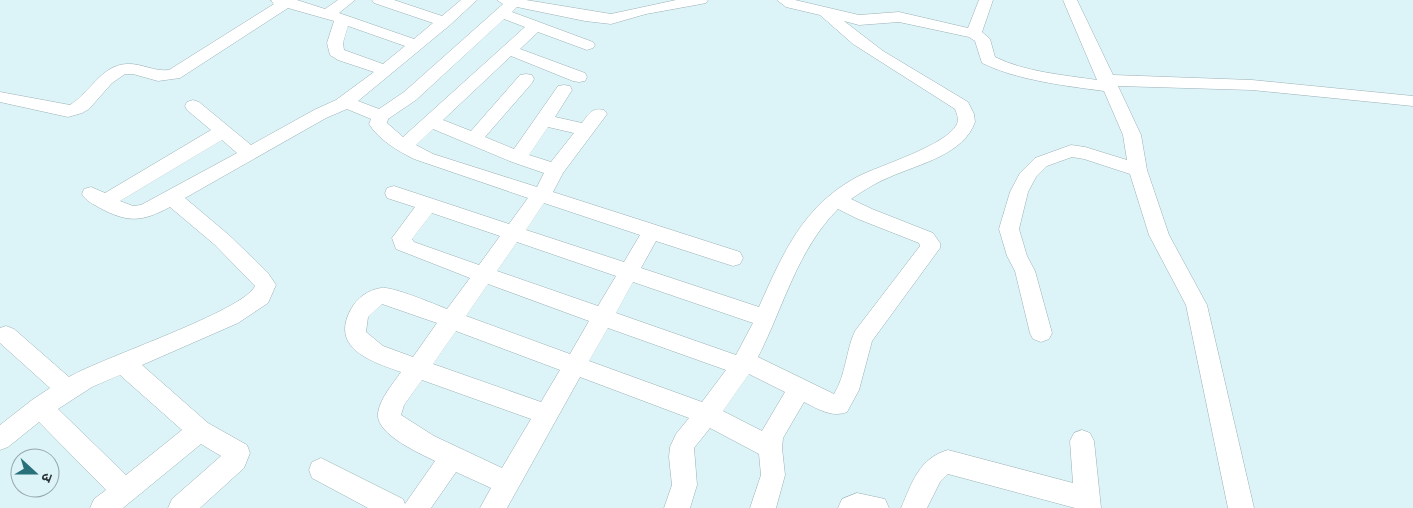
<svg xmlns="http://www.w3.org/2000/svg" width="1413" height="508" font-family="'Asap Condensed','Noto Sans Devanagari',sans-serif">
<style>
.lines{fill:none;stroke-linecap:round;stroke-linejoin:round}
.minor-casing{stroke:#9bb1b5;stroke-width:1}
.minor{fill:#fff;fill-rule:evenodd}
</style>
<rect width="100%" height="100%" fill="#dcf3f7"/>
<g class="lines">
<g class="minor-casing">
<g id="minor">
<path d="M271,0H297L325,9L338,0H355L339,13L414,39L433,23L374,3L372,0H394L442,16L461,0H477L450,25L358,101L379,109L404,92L503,4L497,0H526L611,14L676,0H708L706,3L701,4L646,14L611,24L585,21L517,7L512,12L593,42L595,45L593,48L587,50L538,32L520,49L585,73L587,77L585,81L579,82L573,81L511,56L443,120L471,131L520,75L526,74L532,75L534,79L532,83L485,137L514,149L558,86L564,85L570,86L572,90L555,117L582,123C588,115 592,107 604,110L607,114L563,173L553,192L740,252L743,258L740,264L733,266L656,241L641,268L759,307C783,253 803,206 857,177C880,165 946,146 957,124C959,119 957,114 955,109L853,44L820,15L786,7L777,0H795L859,15L899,12L968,28L979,0H993L982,32L990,39L995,57C1025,72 1064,75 1097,80L1063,0H1077L1113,75L1252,80L1413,96V106L1252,90L1118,86L1141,135L1147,170L1169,235L1207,305L1254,508H1228L1186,305L1149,235L1130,174L1084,159L1072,157L1047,166L1036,177L1028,192L1019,229L1027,256L1035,271L1052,333L1049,339L1041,342L1033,339L1030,333L1015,271L1007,256L999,229L1010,192L1020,173L1035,158L1071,145L1085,147L1127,160L1123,135L1104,91C1066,86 1016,80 982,63L975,41L969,37L899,22L859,25L844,21L883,51L968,102L974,114L975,122C964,154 920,164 892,176C877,182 864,190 851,199L872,209L933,233L940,243V248L872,341L859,390L847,412C832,418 818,409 804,402L783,438L782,448L785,475L776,508H750L761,475L759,454L710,428L694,448L697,485L690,508H664L672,485L669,457L670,447L676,434L689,418L580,377L507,508H480L491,488L456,472L431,508H368L312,478L309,470L312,462L321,458L403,499L405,504L435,461C419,453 375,434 378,413C380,398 393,384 401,372C373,362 329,349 351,309C357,298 368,290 381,288C392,286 434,304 447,309L470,278L396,249L392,238L415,207L387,198L385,193L387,188L394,186L509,224L528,198L414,159C398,151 379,140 369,124L371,119L347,109L326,118L185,198L229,235L268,273L276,285L268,303L238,323L142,365L208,423L247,445L250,453L244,468L200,508H168L172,499L221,456L201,444L123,508H90L94,499L106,490L39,422L8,447L0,450V425L32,400L50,388L0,343V328L6,326L14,329L69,377C101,358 244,311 255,286L215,245L170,207C142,222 128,223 100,208C93,204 86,201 82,194L84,189L91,187L105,193L211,130L187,110L185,106L187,102L193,100L199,102L251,145L314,110L336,100L374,72L338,60L330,55L327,43L334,21L288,8L180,78L158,81L133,74H125L112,83L89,109L82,113L68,117L0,102V92L70,105C90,93 101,65 127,64C141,63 154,72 169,70L274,4ZM504,19L525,27L403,137L387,123L388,119L416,100ZM348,26L405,46L383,64L344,50L343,43ZM548,127L574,133L551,162L529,155ZM433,129L512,162L544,173L537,187L433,154L416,145ZM222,140L237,153L141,205L133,206L120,201ZM544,203L640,235L624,262L526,230ZM838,209L858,219L919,243L920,246L855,331C846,350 846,375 834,394L758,357C784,306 797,250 838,209ZM432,213L500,236L479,265L414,242L412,239ZM517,242L616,276L598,306L497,271ZM633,282L753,323L736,355L616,313ZM488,284L589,321L570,354L466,316ZM382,304L437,323L413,357L383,346L366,332L368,317ZM608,328L726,370L702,402L589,361ZM456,331L560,370L541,402L433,364ZM749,374L785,392L762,431L723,411ZM120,375L182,430L126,475L58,409L92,387ZM422,380L531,419L502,468L434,436L401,415L404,405Z"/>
<path d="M1082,430L1090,433L1094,441L1101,508H1075L948,474L940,482L927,508H901C912,483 919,458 948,450L1073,483L1070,441L1074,433Z"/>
<path d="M857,493L885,499L889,508H838L842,499Z"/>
</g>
</g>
<use href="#minor" class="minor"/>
</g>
<g transform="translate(35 473) rotate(111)"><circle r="24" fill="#dcf3f7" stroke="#96a8ab"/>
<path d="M0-4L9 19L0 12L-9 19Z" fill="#28717b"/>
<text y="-8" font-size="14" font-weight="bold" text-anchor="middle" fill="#2e3738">उ</text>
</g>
</svg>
